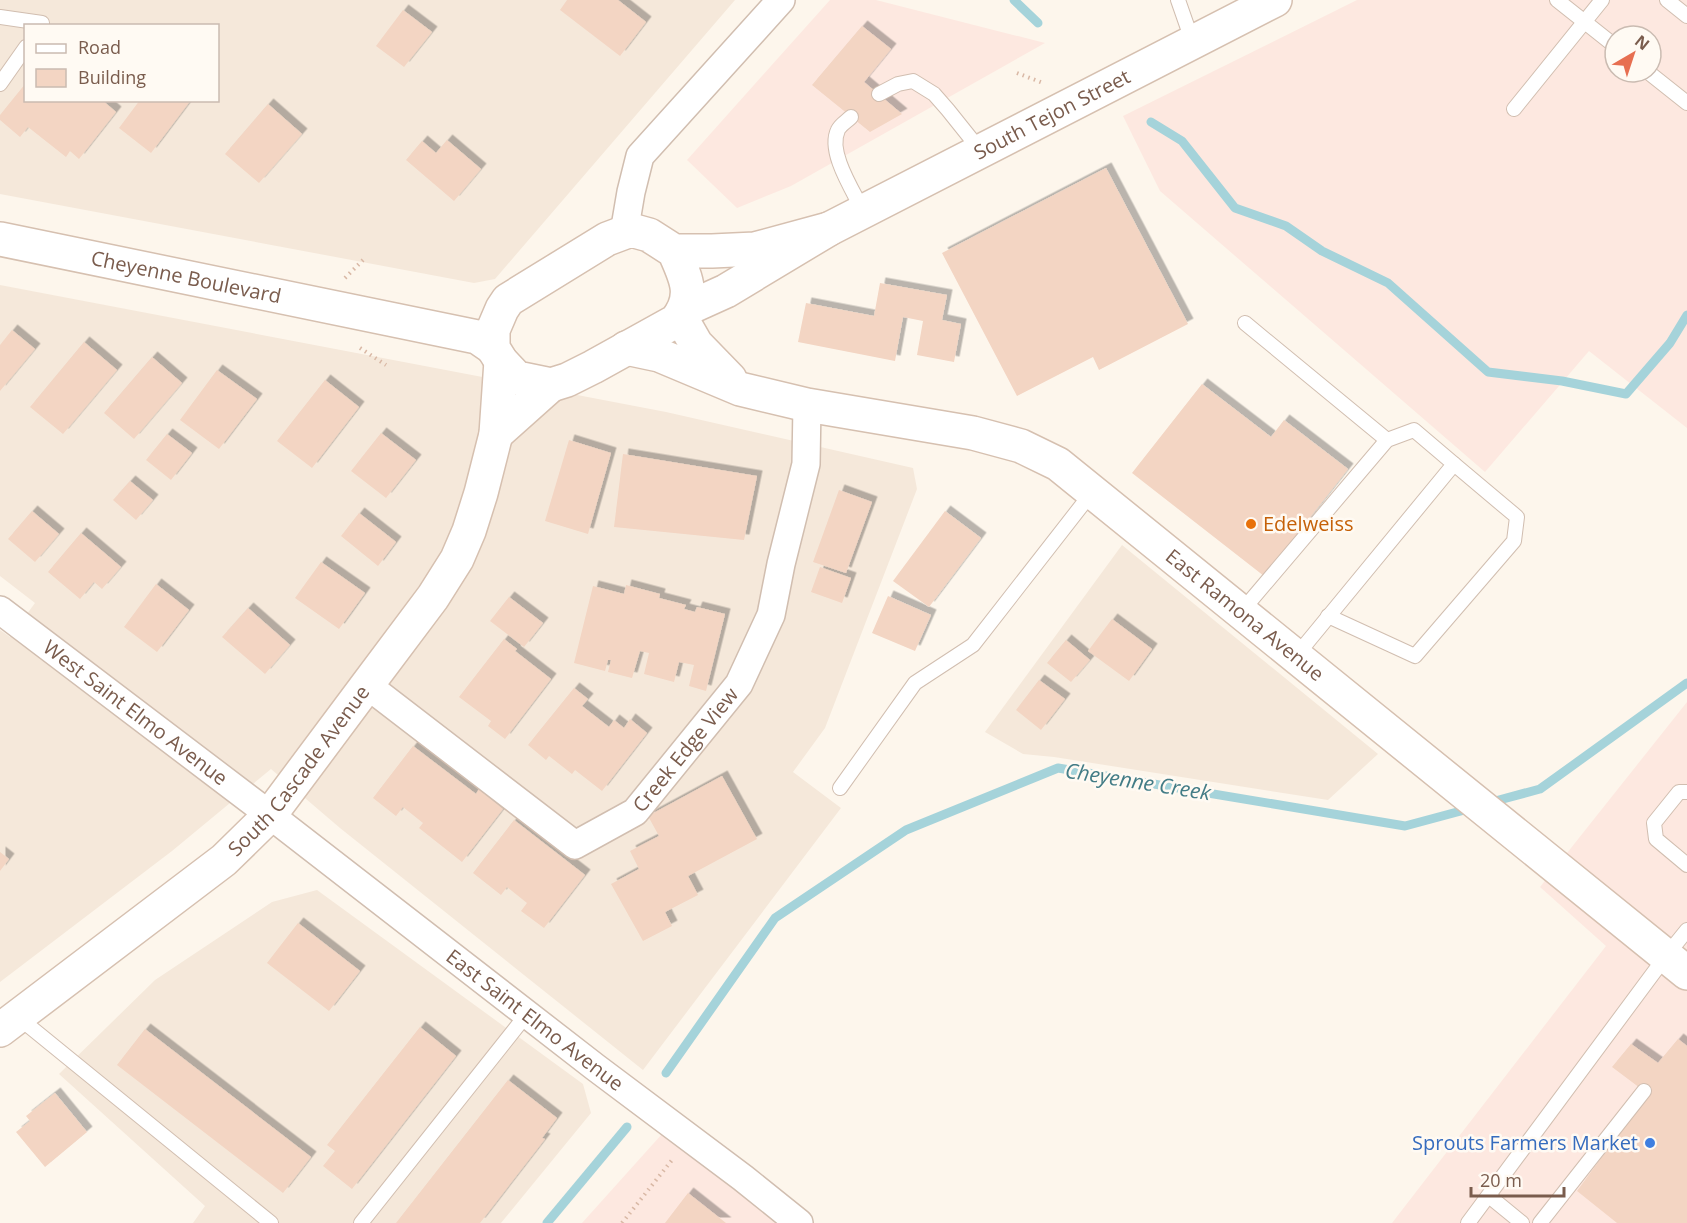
<svg xmlns="http://www.w3.org/2000/svg" width="1687" height="1223" font-family="'Open Sans',sans-serif">
<style>
.residential{fill:#f5e8da;fill-rule:evenodd}
.commercial{fill:#fde8e0;fill-rule:evenodd}
.lines{fill:none;stroke-linecap:round;stroke-linejoin:round}
.stream{stroke:#a5d3da;stroke-width:9}
.building{fill:#f3d5c3;filter:url(#shadow)}
.lane-casing{stroke:#d1beb0;stroke-width:16}
.street-casing{stroke:#d1beb0;stroke-width:30}
.secondary-casing{stroke:#d6c0b0;stroke-width:36}
.path{stroke:#d9b8a5;stroke-width:4;stroke-dasharray:1.5 4.5;stroke-linecap:butt}
.lane{stroke:#fff;stroke-width:14}
.street{stroke:#fff;stroke-width:27}
.secondary{stroke:#fff;stroke-width:33}
.food-dot{fill:#e8710a;stroke:#fffaf3;stroke-width:2}
.shop-dot{fill:#3f7fe0;stroke:#fffaf3;stroke-width:2}
.labels{text-anchor:middle;stroke-width:5;stroke-linejoin:round;paint-order:stroke}
.street-label{font-size:20px;fill:#7a5c4d;stroke:#fffaf3}
.food-label{font-size:20px;fill:#c56008;stroke:#fffaf3;text-anchor:start}
.shop-label{font-size:20px;fill:#366cbe;stroke:#fffaf3;text-anchor:end}
.water-label{font-size:21px;font-style:italic;fill:#437c86;stroke:#fffaf3}
</style>
<defs>
<filter id="shadow"><feDropShadow dx="5.5" dy="-5.5" stdDeviation="0" flood-color="#0004"/></filter>
</defs>
<rect width="100%" height="100%" fill="#fdf6ec"/>
<g class="residential">
<path d="M0,0H735L495,279L474,283L0,194ZM26,26H218V100H26Z"/>
<path d="M0,285L666,412L913,468L917,489L825,728L793,772L841,808L643,1070L340,828L271,769L172,851L0,982V630L10,637L35,603L0,576Z"/>
<path d="M1122,545L1378,754L1328,800L1054,757L1023,754L985,732Z"/>
<path d="M317,890L583,1084L591,1113L501,1223H193L205,1206L59,1074L155,980L272,902Z"/>
</g>
<g class="commercial">
<path d="M830,0H876L1045,43L791,186L737,208L687,160Z"/>
<path d="M1357,0H1687V428L1589,351L1485,472L1160,191L1123,116ZM1615,36H1651V72H1615Z"/>
<path d="M1687,702V1223H1392L1606,946L1540,887Z"/>
<path d="M662,1134L779,1223H582Z"/>
</g>
<g class="lines">
<g class="stream">
<path d="M1014,0L1038,23"/>
<path d="M1151,122L1182,141L1235,208L1286,226L1322,251L1388,283L1488,372L1562,381L1626,394L1670,343L1687,315"/>
<path d="M1488,803L1540,789L1687,683"/>
<path d="M666,1073L775,918L906,830L1058,768L1405,826L1472,808"/>
<path d="M547,1223L627,1127"/>
</g>
</g>
<g class="building">
<path d="M567,0H618L646,22L620,56L560,10Z"/>
<path d="M403,10L432,32L404,67L376,46Z"/>
<path d="M862,26L891,49L864,82L902,114L870,132L812,85Z"/>
<path d="M26,83V100H102L116,112L79,159L70,151L66,157L28,127L20,137L0,120V115Z"/>
<path d="M140,100H191L151,153L119,128Z"/>
<path d="M268,104L302,134L259,183L225,154Z"/>
<path d="M447,140L481,169L454,201L406,160L422,141L436,153Z"/>
<path d="M1106,168L1188,324L1099,370L1093,357L1017,396L942,253Z"/>
<path d="M880,283L947,295L942,320L961,324L954,362L917,355L923,321L903,317L895,361L798,342L806,303L874,316Z"/>
<path d="M12,330L35,349L0,391V345Z"/>
<path d="M84,342L117,370L63,434L30,407Z"/>
<path d="M152,357L182,383L134,439L104,413Z"/>
<path d="M217,370L257,399L219,449L180,420Z"/>
<path d="M325,380L359,407L312,468L277,441Z"/>
<path d="M1202,384L1271,437L1284,420L1348,469L1264,576L1132,473Z"/>
<path d="M381,433L416,460L386,498L351,471Z"/>
<path d="M167,434L192,453L171,480L146,460Z"/>
<path d="M569,440L611,453L588,534L545,521Z"/>
<path d="M623,454L757,476L744,540L614,527Z"/>
<path d="M130,481L153,500L136,520L113,500Z"/>
<path d="M839,490L872,502L846,573L813,562Z"/>
<path d="M32,511L59,534L35,562L8,539Z"/>
<path d="M945,511L981,538L929,607L893,581Z"/>
<path d="M359,513L396,542L378,566L341,536Z"/>
<path d="M81,533L121,567L102,589L94,582L80,599L48,572Z"/>
<path d="M321,562L365,593L339,629L295,598Z"/>
<path d="M820,567L851,578L842,603L811,592Z"/>
<path d="M156,584L189,610L157,652L124,627Z"/>
<path d="M626,585L660,594L659,598L686,605L684,609L695,612L697,607L725,614L706,691L689,686L694,665L679,662L674,682L644,674L649,653L640,651L632,678L608,672L611,660H608L605,671L574,663L593,586L624,594Z"/>
<path d="M888,596L931,615L915,651L872,633Z"/>
<path d="M509,597L543,623L524,647L490,621Z"/>
<path d="M248,608L290,645L265,674L222,637Z"/>
<path d="M1112,619L1152,649L1129,681L1088,651Z"/>
<path d="M504,639L517,649L515,651L551,679L505,739L488,726L491,721L459,697Z"/>
<path d="M1066,640L1090,660L1071,682L1047,663Z"/>
<path d="M1039,680L1065,699L1041,730L1016,710Z"/>
<path d="M574,688L588,699L582,706L609,727L614,720L624,728L630,719L647,733L602,791L575,770L572,774L549,756L546,760L528,745Z"/>
<path d="M413,746L476,794L479,789L503,809L462,862L419,828L423,823L403,807L396,816L373,798Z"/>
<path d="M722,776L757,839L688,876L698,895L665,912L672,926L643,941L611,884L639,869L630,851L659,836L648,816Z"/>
<path d="M514,820L585,875L544,928L521,911L527,903L507,887L501,895L473,873Z"/>
<path d="M0,852L9,859L0,871Z"/>
<path d="M298,923L360,971L329,1011L267,963Z"/>
<path d="M420,1027L456,1056L352,1189L323,1166L335,1151L327,1145Z"/>
<path d="M145,1029L311,1157L283,1193L117,1065Z"/>
<path d="M1678,1039L1687,1046V1223H1617L1577,1191L1648,1094L1612,1067L1631,1044L1658,1063Z"/>
<path d="M508,1080L557,1118L542,1138L545,1139L480,1223H396Z"/>
<path d="M55,1093L87,1132L45,1167L16,1132L30,1121L26,1116Z"/>
<path d="M688,1193L726,1223H665Z"/>
</g>
<g class="lines">
<g class="lane-casing">
<g id="lane">
<path d="M1178,0L1193,43"/>
<path d="M1557,0L1615,46"/>
<path d="M1667,0L1687,16"/>
<path d="M0,17L42,23"/>
<path d="M1648,72L1687,103"/>
<path d="M0,84L26,47"/>
<path d="M879,94L898,84L913,81L934,94L948,110L980,150"/>
<path d="M1514,109L1602,0"/>
<path d="M851,117C847,121 840,125 838,130C827,152 854,192 863,211"/>
<path d="M1245,323L1387,440"/>
<path d="M1241,612L1387,440L1414,430L1454,464L1296,656"/>
<path d="M1328,616L1415,656L1514,541L1517,517L1454,464"/>
<path d="M840,788L915,683L973,645L1093,491"/>
<path d="M1687,792H1679L1654,823L1656,839L1687,865"/>
<path d="M18,1017L271,1223"/>
<path d="M1489,1196L1522,1223"/>
<path d="M361,1223L527,1014"/>
<path d="M1468,1223L1666,956L1687,930"/>
<path d="M1540,1223L1644,1091"/>
</g>
</g>
<g class="street-casing">
<g id="street">
<path d="M624,233L631,192L640,156L781,0"/>
<path id="s1" d="M0,610L270,815L595,1067L743,1178L799,1223"/>
<path id="s2" d="M367,685L575,845L635,812L739,684L771,615L781,564L806,464L807,405"/>
</g>
</g>
<g class="secondary-casing">
<g id="secondary">
<path id="s3" d="M0,239L477,337L493,348"/>
<path d="M674,251C686,278 696,296 676,321L593,367L567,380L551,385L517,378L501,361L493,348V330L502,309L508,300L607,239L631,230L649,235L674,251H712L755,249L829,229"/>
<path id="s4" d="M684,310L726,291L829,229L1275,0"/>
<path d="M680,316L696,344L730,379"/>
<path id="s5" d="M626,348L659,355L740,389L807,405L973,433L1021,446L1058,464L1687,973"/>
<path d="M496,434L551,385"/>
<path id="s6" d="M0,1030L224,860L270,815L367,685L433,597L457,559L469,531L481,493L496,434L501,361"/>
</g>
</g>
<g class="path">
<path d="M1017,73L1043,83"/>
<path d="M345,278L364,259"/>
<path d="M360,348L386,365"/>
<path d="M622,1223L672,1160"/>
</g>
<use href="#lane" class="lane"/>
<use href="#street" class="street"/>
<use href="#secondary" class="secondary"/>
</g>
<circle class="food-dot" cx="1251" cy="524" r="6"/>
<circle class="shop-dot" cx="1650" cy="1143" r="6"/>
<g class="labels">
<g class="street-label">
<text dy="7" stroke="none"><textPath href="#s4" startOffset="417">South Tejon Street</textPath></text>
<text dy="7" stroke="none"><textPath href="#s3" startOffset="190">Cheyenne Boulevard</textPath></text>
<text dy="7" stroke="none"><textPath href="#s5" startOffset="690">East Ramona Avenue</textPath></text>
<text dy="7" stroke="none"><textPath href="#s1" startOffset="170">West Saint Elmo Avenue</textPath></text>
<text dy="7" stroke="none"><textPath href="#s2" startOffset="411">Creek Edge View</textPath></text>
<text dy="7" stroke="none"><textPath href="#s6" startOffset="398">South Cascade Avenue</textPath></text>
<text dy="7" stroke="none"><textPath href="#s1" startOffset="674">East Saint Elmo Avenue</textPath></text>
</g>
<g class="food-label">
<text x="1263" y="531">Edelweiss</text>
</g>
<g class="shop-label">
<text x="1638" y="1150">Sprouts Farmers Market</text>
</g>
<g class="water-label">
<text transform="translate(1138 782) rotate(9)" y="7">Cheyenne Creek</text>
</g>
</g>
<rect x="24" y="24" width="195" height="78" fill="#fffaf3" stroke="#cabbb1" stroke-width="1.5"/>
<rect x="36" y="44" width="30" height="9" fill="#ffffff" stroke="#cabbb1" stroke-width="1.5"/>
<text x="78" y="54" font-size="18" fill="#7a5c4d">Road</text>
<rect x="36" y="69" width="30" height="18" fill="#f3d5c3" stroke="#cabbb1" stroke-width="1.5"/>
<text x="78" y="84" font-size="18" fill="#7a5c4d">Building</text>
<g transform="translate(1633 54) rotate(39)"><circle r="28" fill="#fffaf3" stroke="#cabbb1" stroke-width="1.5"/>
<path d="M0-4.5L10 22L0 15L-10 22Z" fill="#e76f51"/>
<text y="-9" font-size="16" font-weight="bold" text-anchor="middle" fill="#7a5c4d">N</text>
</g>
<path d="M1471 1187v9h93v-9" fill="none" stroke="#7a5c4d" stroke-width="3"/>
<text x="1480" y="1187" font-size="18" fill="#7a5c4d" stroke="#fffaf3" stroke-width="4.5" paint-order="stroke">20 m</text>
</svg>
